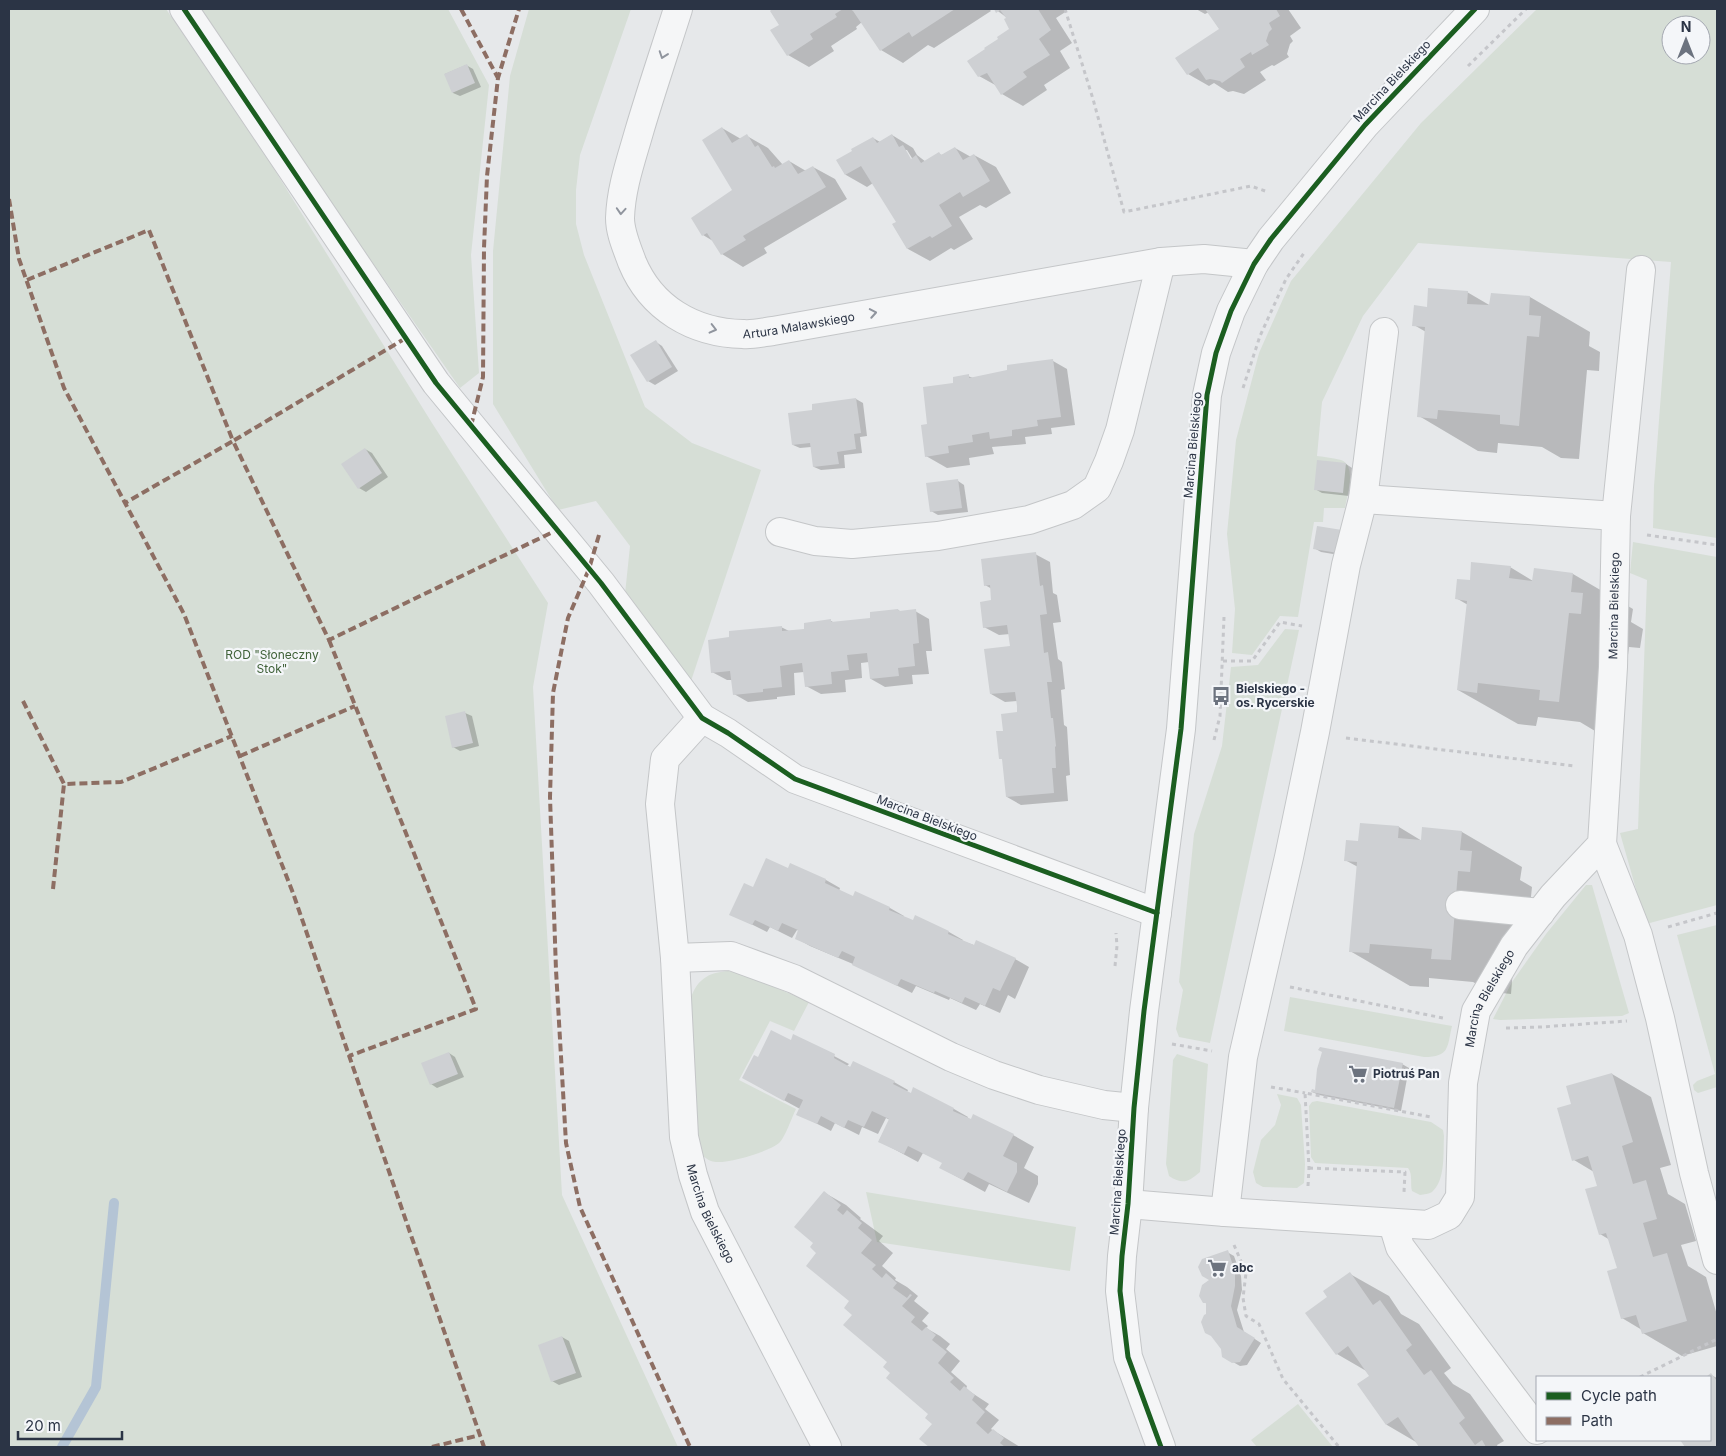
<svg xmlns="http://www.w3.org/2000/svg" width="1726" height="1456" font-family="Inter,sans-serif">
<style>
.green{fill:#d6ded6;fill-rule:evenodd}
.shadow{fill:#0003;fill-rule:evenodd}
.lines{fill:none;stroke-linecap:round;stroke-linejoin:round}
.stream{stroke:#b4c4d5;stroke-width:10}
.building{fill:#ced0d3}
.minor-casing{stroke:#c4c6c8;stroke-width:30}
.path{stroke:#c5c6ca;stroke-width:3;stroke-dasharray:4 4;stroke-linecap:butt}
.minor{stroke:#f5f6f7;stroke-width:28}
.quiet{stroke:#8d6e63;stroke-width:4;stroke-dasharray:8 4;stroke-linecap:butt}
.cycleway-casing{stroke:#f4f6f9;stroke-width:8}
.cycleway{stroke:#1b5e20;stroke-width:5}
.oneway{stroke:#90959e}
.labels{text-anchor:middle;stroke-width:4.5;stroke-linejoin:round;paint-order:stroke}
.street-label{font-size:12px;fill:#2b3445;stroke:#f4f6f9}
.park-label{font-size:12px;fill:#3f6138;stroke:#f4f6f9}
.poi-label{font-size:12px;font-weight:bold;fill:#2b3445;stroke:#f4f6f9;text-anchor:start}
</style>
<rect width="100%" height="100%" fill="#e6e8ea"/>
<g class="green">
<path d="M9,9H166L274,169L432,423L548,603L533,687L562,1195L678,1447H9Z"/>
<path d="M196,9H448L489,85L471,255L479,373L460,388Z"/>
<path d="M529,9H631L580,155L576,190V224L584,255L645,407L692,443L761,470L691,681L625,594L630,546L596,501L558,510L493,404V251L510,76Z"/>
<path d="M1537,9H1717V538L1653,528L1654,486L1671,262L1418,243L1363,316L1322,402L1317,456C1325,457 1334,458 1341,460C1357,465 1347,496 1345,508H1324L1323,522H1314L1298,617L1280,616L1252,655L1232,653L1235,609L1227,534L1236,440L1259,353L1291,281L1421,123ZM1671,25H1701V55H1671Z"/>
<path d="M1633,542L1717,557V905L1646,924L1620,833L1638,829L1647,580L1630,573Z"/>
<path d="M1285,629L1299,630L1210,1043L1179,1037L1176,1029L1183,990L1179,982L1194,834L1222,746L1231,667L1258,665Z"/>
<path d="M1586,885H1592L1629,1013L1622,1016L1500,1020L1493,1019L1512,982L1546,934Z"/>
<path d="M1717,925V1087L1698,1093L1694,1090L1693,1085L1697,1081L1715,1074L1677,935Z"/>
<path d="M728,971L744,974L809,1002L794,1031L770,1021L739,1080L796,1109C792,1117 785,1138 779,1143C768,1152 730,1163 716,1162C707,1162 700,1153 696,1146L688,1006C695,983 703,973 728,971Z"/>
<path d="M1290,997L1452,1026C1447,1047 1450,1057 1424,1057L1284,1031Z"/>
<path d="M1177,1054L1208,1064L1200,1172C1188,1182 1183,1185 1169,1176L1166,1164L1173,1060Z"/>
<path d="M1277,1094L1297,1098L1301,1105L1305,1164L1304,1183L1297,1188L1263,1187L1256,1183L1253,1172L1261,1140L1275,1125L1281,1105Z"/>
<path d="M1317,1101L1431,1122L1443,1130L1444,1136C1443,1152 1446,1180 1432,1192C1429,1194 1424,1194 1420,1195L1412,1191C1410,1184 1413,1174 1408,1168L1315,1163L1311,1157L1309,1106L1312,1102Z"/>
<path d="M866,1192L1076,1227L1070,1271L877,1242Z"/>
<path d="M1298,1404L1333,1447H1257L1251,1440Z"/>
</g>
<g class="shadow">
<path d="M774,9H989L991,11L934,48L928,45L903,63L881,50L862,22L856,27L857,29L831,46L834,51L809,67L788,55L780,25L771,11Z"/>
<path d="M995,9H1066L1067,11L1056,18L1072,43L1060,51L1070,68L1044,85L1047,90L1023,106L1002,94L997,86L979,76L1011,29L1006,17Z"/>
<path d="M1196,9H1288L1301,28L1290,36L1293,41L1290,44L1287,54L1289,57L1274,66L1272,65L1260,72L1266,80L1244,94L1233,91L1228,92L1214,83L1209,86L1188,74L1220,30L1209,12L1205,14Z"/>
<path d="M466,65L473,69L481,87L460,96L453,93L445,74Z"/>
<path d="M722,128L741,139L747,136L768,148L783,165L789,161L806,171L813,167L835,179L847,199L764,248L767,253L743,267L722,254L713,241L703,235L734,191Z"/>
<path d="M892,135L913,148L917,155L926,162L939,154L942,155L955,148L971,157L974,155L996,167L1011,193L986,208L980,205L959,217L973,239L954,250L951,248L930,261L908,249L893,224L898,222L873,183L867,187L846,175L838,161L873,138L880,142ZM904,150H907L915,163L913,165Z"/>
<path d="M1467,292L1491,306L1530,297L1590,332L1589,346L1600,352L1599,371L1587,370L1579,459L1561,458L1542,447L1498,443L1497,453L1478,451L1419,416L1426,332L1414,325L1428,308Z"/>
<path d="M656,342L662,346L678,371L655,385L648,381Z"/>
<path d="M1053,361L1067,369L1075,425L1051,428L1052,434L1025,437L1026,444L992,447L994,454L969,458L970,465L947,468L926,456L928,425L955,384L968,376L973,378Z"/>
<path d="M856,399L863,403L867,436L860,437L862,453L844,455L845,468L821,470L814,467L811,447L800,448L793,445L814,411Z"/>
<path d="M365,449L372,453L388,477L366,492L359,488Z"/>
<path d="M1346,464L1352,468L1349,496L1322,493L1315,489Z"/>
<path d="M958,481L964,485L968,512L938,515L931,511Z"/>
<path d="M1318,527L1345,556L1321,552L1314,548Z"/>
<path d="M1035,554L1050,562L1053,593L1057,595L1061,622L1053,623L1058,659L1062,662L1065,689L1061,690L1064,725L1067,727L1070,775L1066,776L1068,801L1021,805L1007,797L1003,760L1001,758L1004,732L1018,713L1017,701L1005,702L991,694L1011,648L1010,634L999,635L984,627L993,601L992,589L985,585Z"/>
<path d="M1510,567L1533,581L1573,574L1633,609L1631,622L1643,629L1640,648L1629,647L1618,736L1600,734L1580,722L1538,717L1536,726L1518,724L1458,690L1468,605L1456,598L1471,581Z"/>
<path d="M898,610L902,612L915,611L929,619L932,651H926L929,674L912,675L913,684L885,687L871,679L869,662L861,663L862,678L845,680L846,692L821,694L806,686L804,672L794,673L795,695L777,697V699L748,702L734,694L732,680H727L712,672L731,638L781,627L789,631L805,630L831,621L835,623L872,619Z"/>
<path d="M465,713L472,716L479,746L460,751L453,747Z"/>
<path d="M1361,824L1399,827L1422,841L1462,832L1522,867L1520,880L1532,887L1530,906L1518,905L1511,994L1492,992L1473,982L1429,978V987L1410,986L1350,951L1358,867L1345,860L1360,843Z"/>
<path d="M791,865L826,880L840,888L839,891L854,897L856,893L890,908L904,916L903,918L949,932L963,940L962,941L1015,959L1029,967L1015,999L1008,995L1000,1013L980,1004L976,1010L950,998L949,1000L916,986L912,993L853,964L810,946L796,938L799,931L797,930L792,938L770,927L767,932L731,914L753,889L789,869Z"/>
<path d="M791,1042L834,1056L849,1064L847,1066L894,1082L908,1090L907,1092L911,1094L914,1089L954,1109L968,1117L967,1119L1013,1135L1034,1147L1024,1168L1038,1176V1184L1029,1203L989,1184L985,1192L941,1168L944,1163L923,1153L918,1162L879,1141L890,1120L886,1118L878,1134L862,1127L859,1135L835,1123L831,1131L798,1114L800,1109L758,1086V1058Z"/>
<path d="M449,1053L455,1057L464,1077L437,1088L431,1084Z"/>
<path d="M1402,1064L1409,1068L1401,1111L1319,1095L1312,1092Z"/>
<path d="M1612,1074L1651,1097L1671,1165L1660,1168L1668,1194L1685,1204L1696,1241L1681,1245L1688,1266L1706,1277L1717,1315V1346L1682,1356L1643,1333L1642,1330L1622,1318L1618,1269L1610,1240L1600,1234L1598,1187L1594,1172L1574,1160L1573,1104Z"/>
<path d="M825,1193L846,1205L861,1218L860,1219L883,1236L879,1241L893,1253L882,1266L896,1278L895,1280L907,1287L918,1296L914,1301L929,1313L922,1321L928,1326L926,1328L940,1336L950,1344L946,1349L960,1361L951,1372L967,1386L966,1389L989,1404L985,1409L999,1420L991,1429L1020,1447H931L921,1439L934,1424L930,1414L892,1373L889,1362L853,1314L851,1301L818,1253L815,1243Z"/>
<path d="M1227,1252L1234,1256L1241,1276L1242,1290L1237,1310L1244,1332L1261,1343L1247,1365L1240,1366L1233,1362L1222,1348L1207,1315V1304L1204,1302L1211,1280Z"/>
<path d="M1350,1274L1389,1296L1401,1314L1419,1324L1451,1368L1444,1373L1453,1384L1470,1394L1504,1441L1497,1445L1498,1447H1420L1416,1442L1387,1425L1359,1385L1371,1376L1368,1372L1337,1354L1329,1297Z"/>
<path d="M562,1337L569,1341L582,1377L559,1385L552,1381Z"/>
<path d="M1711,1375L1717,1378V1447H1687L1681,1440H1710V1377H1708Z"/>
</g>
<g class="lines">
<path class="stream" d="M62,1447L96,1387L114,1203"/>
</g>
<g class="building">
<path d="M772,9H843L835,14L837,17L810,34L813,39L787,56L770,30L779,25L770,11Z"/>
<path d="M850,9H955L912,37L909,32L880,51L853,11Z"/>
<path d="M994,9H1038L1051,30L1039,39L1050,55L1023,72L1027,77L1001,95L987,73L978,77L967,61L985,49L984,48L998,39L997,37L1009,29L1004,19L1006,18L1000,10L996,13Z"/>
<path d="M1205,9H1276L1280,16L1269,23L1272,29L1269,32L1266,41L1269,45L1252,55L1251,52L1240,59L1245,67L1222,83L1220,81L1210,79L1206,80L1198,68L1187,75L1175,58L1219,29Z"/>
<path d="M467,64L475,83L452,93L444,74Z"/>
<path d="M722,127L732,143L747,134L755,147L758,145L772,167L774,166L775,168L789,160L798,174L813,166L826,187L743,236L746,240L721,255L707,233L702,236L691,218L732,190L702,140Z"/>
<path d="M892,134L899,147L903,145L911,159L916,155L921,163L939,152L941,155L955,147L963,160L974,154L990,181L963,197L960,192L939,205L952,226L932,238L930,236L907,249L892,224L896,222L861,166L845,175L836,160L852,151L851,149L873,137L877,143Z"/>
<path d="M1428,288L1468,291L1467,304L1489,305L1491,293L1530,296L1529,315L1541,316L1539,337L1527,336L1519,426L1500,424V415L1438,410L1437,419L1417,417L1425,327L1412,326L1414,305L1427,307Z"/>
<path d="M656,340L672,367L647,382L630,355Z"/>
<path d="M1053,359L1061,417L1037,420L1038,426L1012,430V436L990,439L989,432L972,435L973,442L948,446L949,453L925,457L921,425L927,424L923,387L953,383V377L969,374V378L1007,370V365Z"/>
<path d="M856,398L861,433L854,434L856,449L837,452L839,464L813,467L810,443L792,445L788,413L812,410V404Z"/>
<path d="M365,448L382,473L358,489L341,464Z"/>
<path d="M1317,460L1346,463L1343,493L1314,490Z"/>
<path d="M958,479L962,508L930,512L926,483Z"/>
<path d="M1317,526L1342,530L1338,553L1313,549Z"/>
<path d="M1036,552L1040,586L1043,585L1047,614L1040,615L1044,653L1048,652L1052,682H1047L1051,718H1053L1056,746L1055,747L1056,768H1052L1054,793L1006,797L1002,759H999L996,731H1003L1001,714L1017,712V706L1015,692L990,694L984,649L1010,646L1007,625L983,628L980,602L991,600L990,585L984,586L981,559Z"/>
<path d="M1471,562L1511,566L1509,578L1532,581L1534,568L1573,573L1571,592L1583,593L1581,614L1569,613L1559,702L1539,700L1540,690L1478,683L1477,693L1457,690L1467,601L1455,599L1457,579L1470,580Z"/>
<path d="M898,609L899,611L916,609L919,643L913,644L915,666L898,668L899,676L870,679L867,653L847,655L849,670L831,672L832,684L805,687L802,663L794,664L780,666L782,687L763,689V692L733,695L730,671L711,673L708,640L729,637V631L782,626V631L804,629V623L831,619V622L870,618V612Z"/>
<path d="M465,711L473,743L452,748L445,716Z"/>
<path d="M1360,823L1399,826L1398,838L1421,840L1422,827L1462,831L1460,850L1472,851L1470,872L1458,871L1451,960L1431,959L1432,949L1370,944L1369,953L1349,952L1357,862L1344,861L1346,840L1358,841Z"/>
<path d="M766,858L788,868L790,863L826,879L825,883L853,896L855,891L890,907L889,910L913,920L915,915L949,931L948,934L974,945L976,940L1016,958L1000,991L993,988L985,1006L965,997L962,1003L935,991L934,993L901,979L897,986L852,965L855,957L842,951L838,958L795,939L798,930L782,923L778,931L755,920L752,925L729,915L744,883L753,887Z"/>
<path d="M771,1030L791,1040L793,1034L835,1054L834,1058L850,1067L853,1061L895,1081L893,1084L911,1093L913,1087L954,1108L953,1111L971,1119L973,1114L1014,1134L1003,1156L1017,1163V1172L1007,1192L968,1172L963,1180L939,1168L942,1163L908,1146L904,1154L878,1142L889,1119L872,1111L864,1127L848,1120L844,1128L821,1116L817,1124L796,1115L803,1100L788,1093L784,1101L742,1078L754,1055L758,1057Z"/>
<path d="M1320,1047L1403,1063L1394,1108L1311,1092L1312,1089L1315,1090L1317,1069L1322,1052L1318,1050Z"/>
<path d="M449,1052L458,1074L430,1085L421,1063Z"/>
<path d="M1612,1073L1633,1142L1622,1146L1633,1184L1646,1180L1657,1219L1643,1223L1653,1257L1667,1253L1687,1321L1642,1334L1636,1315L1621,1319L1607,1271L1617,1268L1606,1233L1599,1235L1585,1189L1597,1186L1588,1156L1572,1161L1557,1108L1571,1104L1566,1086Z"/>
<path d="M824,1191L841,1205L837,1210L843,1215L847,1210L862,1223L858,1228L872,1240L861,1253L876,1265L872,1269L882,1278L886,1273L897,1283L893,1288L907,1298L910,1294L912,1295L902,1306L915,1317L911,1322L922,1331L926,1327L936,1335L932,1340L947,1352L938,1363L954,1378L950,1382L960,1391L964,1386L975,1395L972,1400L985,1412L976,1423L988,1434L993,1429L1004,1438L1000,1443L1005,1447H929L919,1439L932,1424L925,1418L928,1414L886,1378L890,1373L883,1367L887,1362L843,1325L852,1315L844,1308L849,1301L806,1266L816,1253L810,1247L813,1243L794,1227Z"/>
<path d="M1228,1250L1235,1272V1286L1231,1306L1237,1327L1255,1338L1240,1362L1232,1363L1222,1357L1221,1349L1211,1336L1205,1333L1201,1322L1204,1315L1206,1314V1303H1203L1199,1296L1202,1285L1209,1280L1202,1276L1198,1267L1202,1259Z"/>
<path d="M1350,1272L1373,1305L1380,1300L1412,1345L1406,1350L1424,1375L1431,1370L1465,1418L1459,1423L1475,1445L1482,1440L1486,1447H1419L1398,1417L1386,1425L1357,1384L1369,1376L1348,1346L1336,1355L1305,1313L1327,1297L1323,1291Z"/>
<path d="M562,1336L576,1373L551,1382L538,1345Z"/>
<path d="M1711,1373L1717,1381V1447H1685L1680,1440H1710V1377H1706Z"/>
</g>
<g class="lines">
<g class="minor-casing">
<g id="minor">
<path d="M184,9L436,383L601,583L702,718L728,733L795,779L1157,913"/>
<path id="s1" d="M678,9C665,50 651,91 639,132C631,160 621,188 620,218C620,233 627,248 632,262C651,308 693,333 743,334C753,335 764,332 773,331L1161,262L1204,259L1254,264"/>
<path d="M1363,499L1616,516"/>
<path d="M780,532L815,541L852,544L938,536L1029,520L1073,505L1097,488L1109,461L1120,430L1161,262"/>
<path id="s2" d="M702,718L665,759L660,804L675,958L684,1137L693,1175L705,1212L827,1447"/>
<path d="M1602,844L1638,935L1660,1018L1694,1173L1717,1260"/>
<path d="M1460,905L1540,913"/>
<path d="M675,958L731,956L794,979L951,1057L994,1075L1039,1090L1104,1105L1134,1108"/>
<path id="s3" d="M1128,1204L1225,1212L1428,1225L1449,1215L1460,1197L1463,1083L1476,1011L1514,946L1553,896L1602,844L1613,667L1616,516L1641,270"/>
<path d="M1225,1212L1243,1057L1289,857L1315,732L1346,565L1363,499L1384,332"/>
<path d="M1393,1224L1400,1247L1537,1430"/>
<path d="M1161,1447L1128,1357L1120,1291L1122,1256L1128,1204L1134,1108L1144,1011L1181,729L1207,395L1216,353L1231,311L1254,264L1271,239L1365,125L1475,9"/>
</g>
</g>
<g class="path">
<path d="M1065,9L1093,99L1124,212L1251,186L1268,192"/>
<path d="M1468,66L1526,9"/>
<path d="M1243,388L1260,336L1286,279L1304,253"/>
<path d="M1647,535L1717,545"/>
<path d="M1223,661H1252L1280,622L1302,626"/>
<path d="M1346,738L1575,766"/>
<path d="M1214,740L1220,716L1224,617"/>
<path d="M1668,927L1717,913"/>
<path d="M1115,966L1117,946L1116,933"/>
<path d="M1290,987L1443,1018"/>
<path d="M1506,1028L1541,1027L1627,1021"/>
<path d="M1172,1044L1212,1051"/>
<path d="M1271,1087L1305,1093"/>
<path d="M1309,1168L1405,1172L1404,1192"/>
<path d="M1308,1186L1309,1168L1305,1093L1431,1117"/>
<path d="M1234,1245L1246,1273L1243,1298L1246,1316L1259,1324L1283,1379L1339,1447"/>
<path d="M1640,1377L1717,1339"/>
</g>
<use href="#minor" class="minor"/>
<g class="quiet">
<path d="M461,9L498,78"/>
<path d="M9,199L19,259L64,388L184,614L293,893L484,1447"/>
<path d="M27,280L149,230L233,441L125,503"/>
<path d="M406,338L233,441L329,640L557,530"/>
<path d="M471,426L483,377L484,248L487,176L498,78L519,9"/>
<path d="M599,535L589,569L568,618L553,693L550,797L556,970L566,1143L580,1207L690,1447"/>
<path d="M329,640L476,1009L349,1056"/>
<path d="M23,701L64,784L121,782L232,736"/>
<path d="M240,756L355,706"/>
<path d="M53,889L64,784"/>
<path d="M432,1447L480,1435"/>
</g>
<g class="cycleway-casing">
<g id="cycleway">
<path d="M184,9L436,383L601,583L702,718L728,733L795,779L1157,913"/>
<path d="M1161,1447L1128,1357L1120,1291L1122,1256L1128,1204L1134,1108L1144,1011L1181,729L1207,395L1216,353L1231,311L1254,264L1271,239L1365,125L1475,9"/>
</g>
</g>
<use href="#cycleway" class="cycleway"/>
</g>
<defs><path id="oneway-chevron" d="M-2-3.5L2.5 0L-2 3.5" fill="none" stroke-width="1.6" stroke-linecap="round" stroke-linejoin="round" transform="scale(1.25)"/></defs>
<g class="oneway">
<use href="#oneway-chevron" transform="translate(663 55) rotate(109)"/>
<use href="#oneway-chevron" transform="translate(621 211) rotate(94)"/>
<use href="#oneway-chevron" transform="translate(873 313) rotate(-10)"/>
<use href="#oneway-chevron" transform="translate(713 329) rotate(14)"/>
</g>
<defs>
<g id="bus-bare" transform="scale(1.5)"><path d="M-5-6H5V4H4V6H2V4H-2V6H-4V4H-5ZM-3.5-4V0h7V-4ZM-3.5 1.2v1.5H-2V1.2ZM2 1.2v1.5H3.5V1.2Z" fill="#6c737f" stroke="#f4f6f9" stroke-width="2.5" paint-order="stroke"/></g>
<g id="supermarket-bare" transform="scale(1.5)"><path d="M-6-5.5h2.5l.6 2H6L4.5 2H-2.5L-4.4-4H-6ZM-1.5 3.2a1.3 1.3 0 1 0 .1 0ZM3 3.2a1.3 1.3 0 1 0 .1 0Z" fill="#6c737f" stroke="#f4f6f9" stroke-width="2.5" paint-order="stroke"/></g>
</defs>
<g fill-rule="evenodd">
<use href="#bus-bare" x="1221" y="696"/>
<use href="#supermarket-bare" x="1358" y="1074"/>
<use href="#supermarket-bare" x="1217" y="1268"/>
</g>
<g class="labels">
<g class="street-label">
<text transform="translate(1392 81) rotate(-47)" y="4">Marcina Bielskiego</text>
<text dy="4" stroke="none"><textPath href="#s1" startOffset="460">Artura Malawskiego</textPath></text>
<text transform="translate(1193 445) rotate(-85)" y="4">Marcina Bielskiego</text>
<text dy="4" stroke="none"><textPath href="#s3" startOffset="981">Marcina Bielskiego</textPath></text>
<text transform="translate(927 818) rotate(21)" y="4">Marcina Bielskiego</text>
<text dy="4" stroke="none"><textPath href="#s3" startOffset="549">Marcina Bielskiego</textPath></text>
<text transform="translate(1118 1182) rotate(-86)" y="4">Marcina Bielskiego</text>
<text dy="4" stroke="none"><textPath href="#s2" startOffset="516">Marcina Bielskiego</textPath></text>
</g>
<g class="park-label">
<text x="272" y="659">ROD "Słoneczny<tspan x="272" dy="14">Stok"</tspan></text>
</g>
<g class="poi-label">
<text x="1236" y="693">Bielskiego -<tspan x="1236" dy="14">os. Rycerskie</tspan></text>
<text x="1373" y="1078">Piotruś Pan</text>
<text x="1232" y="1272">abc</text>
</g>
</g>
<rect width="1726" height="1456" fill="none" stroke="#2b3445" stroke-width="20"/>
<rect x="1536" y="1376" width="175" height="65" fill="#f4f6f9" stroke="#a4a8b1"/>
<rect x="1546" y="1392" width="25" height="8" fill="#1b5e20" stroke="#a4a8b1"/>
<text x="1581" y="1401" font-size="15" fill="#2b3445">Cycle path</text>
<rect x="1546" y="1417" width="25" height="8" fill="#8d6e63" stroke="#a4a8b1"/>
<text x="1581" y="1426" font-size="15" fill="#2b3445">Path</text>
<g transform="translate(1686 40)"><circle r="24" fill="#f4f6f9" stroke="#a4a8b1"/>
<path d="M0-4L9 19L0 12L-9 19Z" fill="#6c737f"/>
<text y="-8" font-size="14" font-weight="bold" text-anchor="middle" fill="#2b3445">N</text>
</g>
<path d="M18 1431v8h104v-8" fill="none" stroke="#2b3445" stroke-width="2.5"/>
<text x="25" y="1431" font-size="15" fill="#2b3445" stroke="#f4f6f9" stroke-width="4" paint-order="stroke">20 m</text>
</svg>
